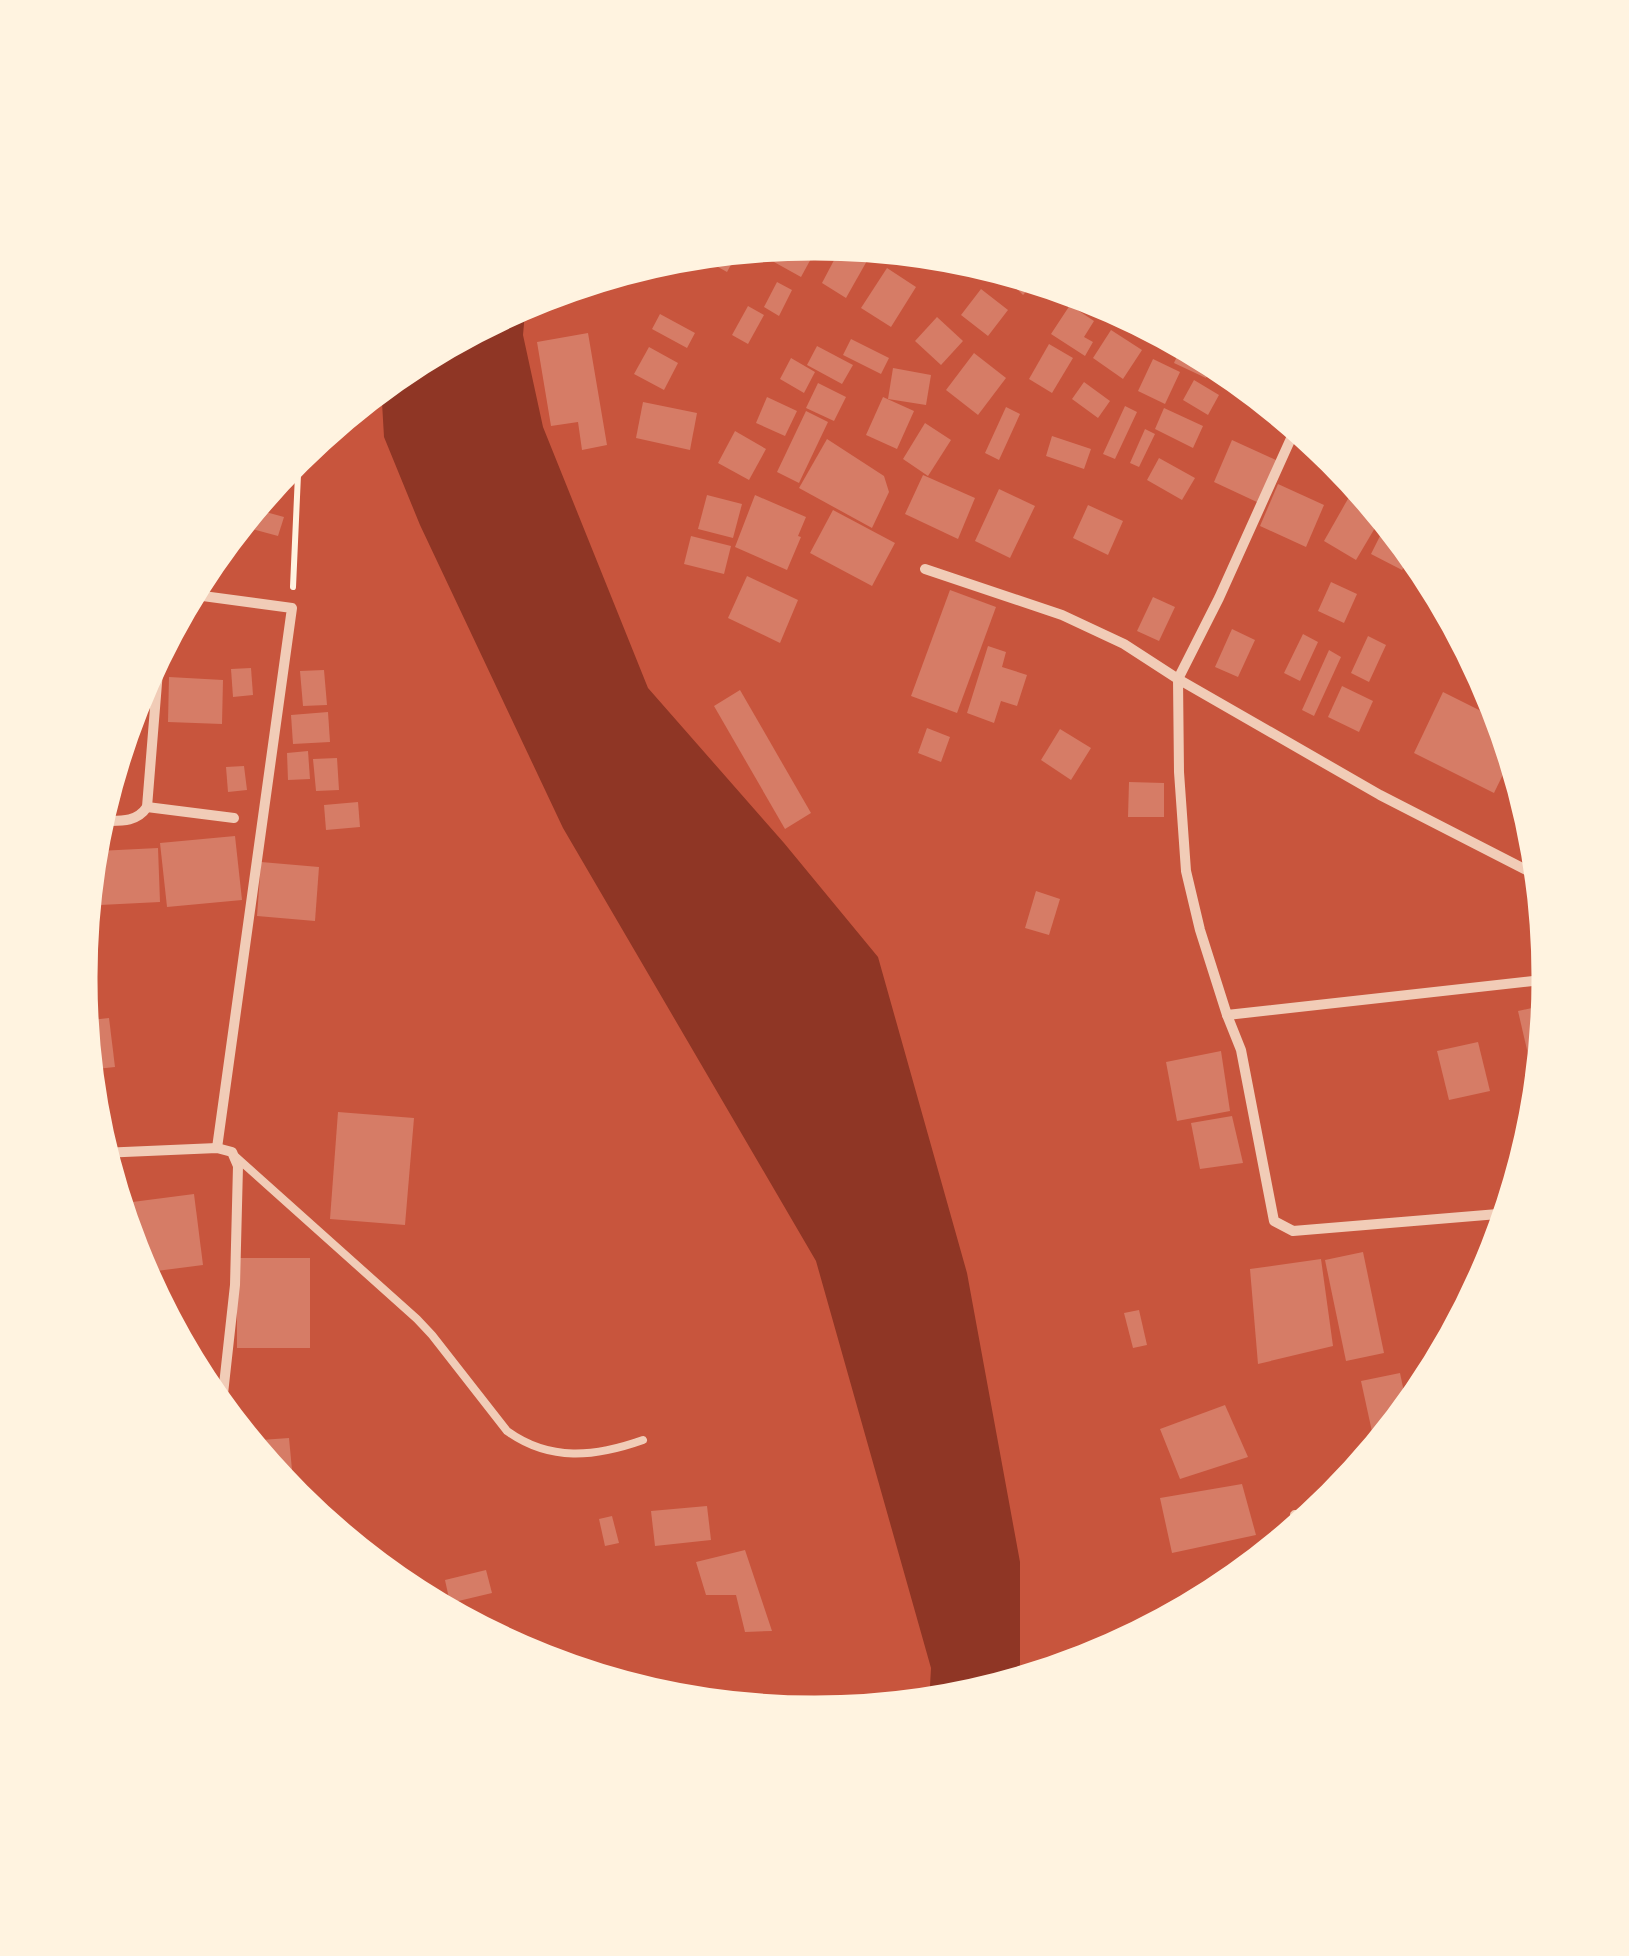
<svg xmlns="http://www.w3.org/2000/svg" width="1629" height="1956" font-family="Poppins,sans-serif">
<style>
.water{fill:#8f3625}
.building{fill:#d67c66}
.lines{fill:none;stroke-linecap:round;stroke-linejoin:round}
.path{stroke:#fff3e0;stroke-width:6}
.service{stroke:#f1ccb7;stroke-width:8}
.minor{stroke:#f1ccb7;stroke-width:10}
.rim{fill:none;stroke:#fff3e0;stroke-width:5}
</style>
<rect width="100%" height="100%" fill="#c8553d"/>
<path class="water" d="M526,301L523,335L543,427L648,688L784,843L878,957L967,1273L1020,1562V1682L958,1701L929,1704L931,1668L816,1261L563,828L420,525L384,437L381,385L406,365Z"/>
<g class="building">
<path d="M792,243L813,255L801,277L765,257L772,245Z"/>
<path d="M842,245L868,259L846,298L822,283Z"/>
<path d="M740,248L727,272L702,258L706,252Z"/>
<path d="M995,266L1038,279L1023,295Z"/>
<path d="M887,268L916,287L891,327L861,308Z"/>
<path d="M777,282L792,290L779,316L764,307Z"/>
<path d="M981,289L1008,310L988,336L961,315Z"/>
<path d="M1070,305L1094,321L1084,337L1093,342L1085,356L1051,334Z"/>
<path d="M748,306L764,315L748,344L732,335Z"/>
<path d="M660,314L695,333L687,348L652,329Z"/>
<path d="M937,317L963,341L941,365L915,341Z"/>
<path d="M1111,330L1142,350L1123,379L1093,358Z"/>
<path d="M588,333L607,445L582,450L578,422L551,426L537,342Z"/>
<path d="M851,339L889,358L881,374L843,355Z"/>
<path d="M1183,343L1214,360L1206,378L1174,363Z"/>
<path d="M1049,344L1073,358L1052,393L1029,379Z"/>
<path d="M817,346L853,365L842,384L807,365Z"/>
<path d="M649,347L678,363L664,390L634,374Z"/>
<path d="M974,353L1006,378L978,415L946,390Z"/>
<path d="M791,358L815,372L804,393L780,379Z"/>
<path d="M1153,359L1180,372L1165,404L1138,391Z"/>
<path d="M893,368L931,375L926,405L888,399Z"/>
<path d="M1194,380L1219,395L1208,415L1183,400Z"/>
<path d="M1084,382L1110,401L1098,418L1072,399Z"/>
<path d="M818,383L846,397L834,421L806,408Z"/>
<path d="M767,397L797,411L785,436L756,423Z"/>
<path d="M883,397L914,411L897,449L866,435Z"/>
<path d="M643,402L697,413L690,450L636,438Z"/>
<path d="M1125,406L1137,412L1115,459L1103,454Z"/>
<path d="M1006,407L1020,414L999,460L985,453Z"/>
<path d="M1164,408L1203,426L1193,448L1155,429Z"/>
<path d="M806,411L828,422L799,483L777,472Z"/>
<path d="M925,423L951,440L928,476L903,459Z"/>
<path d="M1145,429L1155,434L1139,467L1130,463Z"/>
<path d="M735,431L766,449L749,480L718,463Z"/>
<path d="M1052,436L1091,449L1084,469L1046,456Z"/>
<path d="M827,439L884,476L889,492L872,528L799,488Z"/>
<path d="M1232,440L1278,461L1259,503L1214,482Z"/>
<path d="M1159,458L1195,478L1182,500L1147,480Z"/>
<path d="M923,475L975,498L958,539L905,514Z"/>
<path d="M1278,484L1324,505L1306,547L1260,526Z"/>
<path d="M999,489L1035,506L1010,558L975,541Z"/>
<path d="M707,495L742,504L733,538L698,529Z"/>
<path d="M755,495L806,517L798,536L801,537L787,570L735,547Z"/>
<path d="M1349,497L1382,516L1356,560L1324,541Z"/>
<path d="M1088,505L1123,521L1108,555L1073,538Z"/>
<path d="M251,508L284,517L278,536L238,525Z"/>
<path d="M833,510L895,543L872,586L810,553Z"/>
<path d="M1388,520L1413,551L1402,570L1371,554Z"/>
<path d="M691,536L731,546L724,574L684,564Z"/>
<path d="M747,576L798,600L780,643L728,618Z"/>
<path d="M1331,582L1357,594L1344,623L1318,611Z"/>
<path d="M950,590L996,607L957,713L911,696Z"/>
<path d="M1153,597L1175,607L1159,641L1137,631Z"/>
<path d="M1232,629L1255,640L1238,677L1215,667Z"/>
<path d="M1303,634L1318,642L1300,681L1284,673Z"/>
<path d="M1368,636L1386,645L1369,682L1351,673Z"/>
<path d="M988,646L1006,652L1002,667L1027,675L1017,706L1001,701L994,723L967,713Z"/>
<path d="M1329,650L1341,657L1314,716L1302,710Z"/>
<path d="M251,668L253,695L233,697L231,669Z"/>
<path d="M324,670L327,705L303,706L300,671Z"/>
<path d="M169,677L223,680L222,724L168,722Z"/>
<path d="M1342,686L1373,701L1359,732L1328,717Z"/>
<path d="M740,690L811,813L785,829L714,706Z"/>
<path d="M1443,692L1503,722L1513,754L1494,793L1414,753Z"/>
<path d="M328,712L330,742L293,744L291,715Z"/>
<path d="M927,728L950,737L941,762L918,753Z"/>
<path d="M1060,729L1091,748L1071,780L1041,760Z"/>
<path d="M308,751L310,779L288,780L287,753Z"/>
<path d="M337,758L339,790L316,791L313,759Z"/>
<path d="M244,766L247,790L228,792L226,767Z"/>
<path d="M1129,782L1164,783V817H1128Z"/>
<path d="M358,802L360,827L326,830L324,805Z"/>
<path d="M235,836L242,900L167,907L160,843Z"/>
<path d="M158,848L160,902L100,905L98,851Z"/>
<path d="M261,862L319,867L315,921L257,916Z"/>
<path d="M1036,891L1060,899L1049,935L1025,928Z"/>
<path d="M1532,1008L1542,1050L1528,1054L1518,1011Z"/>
<path d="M109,1018L115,1067L87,1070L82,1021Z"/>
<path d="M1478,1042L1490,1091L1449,1100L1437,1051Z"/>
<path d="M1221,1051L1230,1111L1177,1121L1166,1062Z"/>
<path d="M1543,1066L1540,1098H1539L1532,1068Z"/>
<path d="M338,1112L414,1118L405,1225L330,1219Z"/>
<path d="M1232,1116L1243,1163L1200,1169L1191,1123Z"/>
<path d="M194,1194L203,1265L141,1273L133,1260L117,1204Z"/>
<path d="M1363,1252L1384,1353L1346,1361L1325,1260Z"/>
<rect x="237" y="1258" width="73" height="90"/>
<path d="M1321,1259L1333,1346L1258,1364L1250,1269Z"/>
<path d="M1139,1310L1147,1345L1133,1348L1124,1313Z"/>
<path d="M1400,1373L1408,1411L1376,1450L1361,1381Z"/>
<path d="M1225,1405L1248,1457L1180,1479L1160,1429Z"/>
<path d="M289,1438L292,1470L271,1471L245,1441Z"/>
<path d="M300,1482L304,1508L282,1485Z"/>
<path d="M1242,1484L1256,1535L1172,1553L1160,1498Z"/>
<path d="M707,1506L711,1540L655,1546L651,1511Z"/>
<path d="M612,1516L619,1543L605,1546L599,1519Z"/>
<path d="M745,1550L772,1631L745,1632L736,1595H706L696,1562Z"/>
<path d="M486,1570L492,1593L450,1603L445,1580Z"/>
</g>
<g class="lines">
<path class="path" d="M293,587L299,452"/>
<path class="service" d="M236,1157L417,1319L432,1335L507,1431C550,1462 595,1457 643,1440"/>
<g class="minor">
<path d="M1297,425L1219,598L1178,679L1179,772L1186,871L1200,930L1227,1015L1241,1050L1274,1221L1293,1231L1510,1213"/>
<path d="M925,569L1062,615L1124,644L1178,679L1380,795L1542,878"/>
<path d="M188,594L292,608L217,1148"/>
<path d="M147,807L234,818"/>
<path d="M96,821C115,820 135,825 147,807L160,646"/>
<path d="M1227,1015L1551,979"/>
<path d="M101,1153L217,1148L232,1152L238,1166L235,1285L221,1412"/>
<path d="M1295,1515L1298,1530"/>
</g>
</g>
<path d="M0 0H1629V1956H0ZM814 258H815A719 719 0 0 1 1534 977V979A719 719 0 0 1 815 1698H814A719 719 0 0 1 95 979V977A719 719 0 0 1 814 258Z" fill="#fff3e0" fill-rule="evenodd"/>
<path class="rim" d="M814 258H815A719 719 0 0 1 1534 977V979A719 719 0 0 1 815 1698H814A719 719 0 0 1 95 979V977A719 719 0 0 1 814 258Z"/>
</svg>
